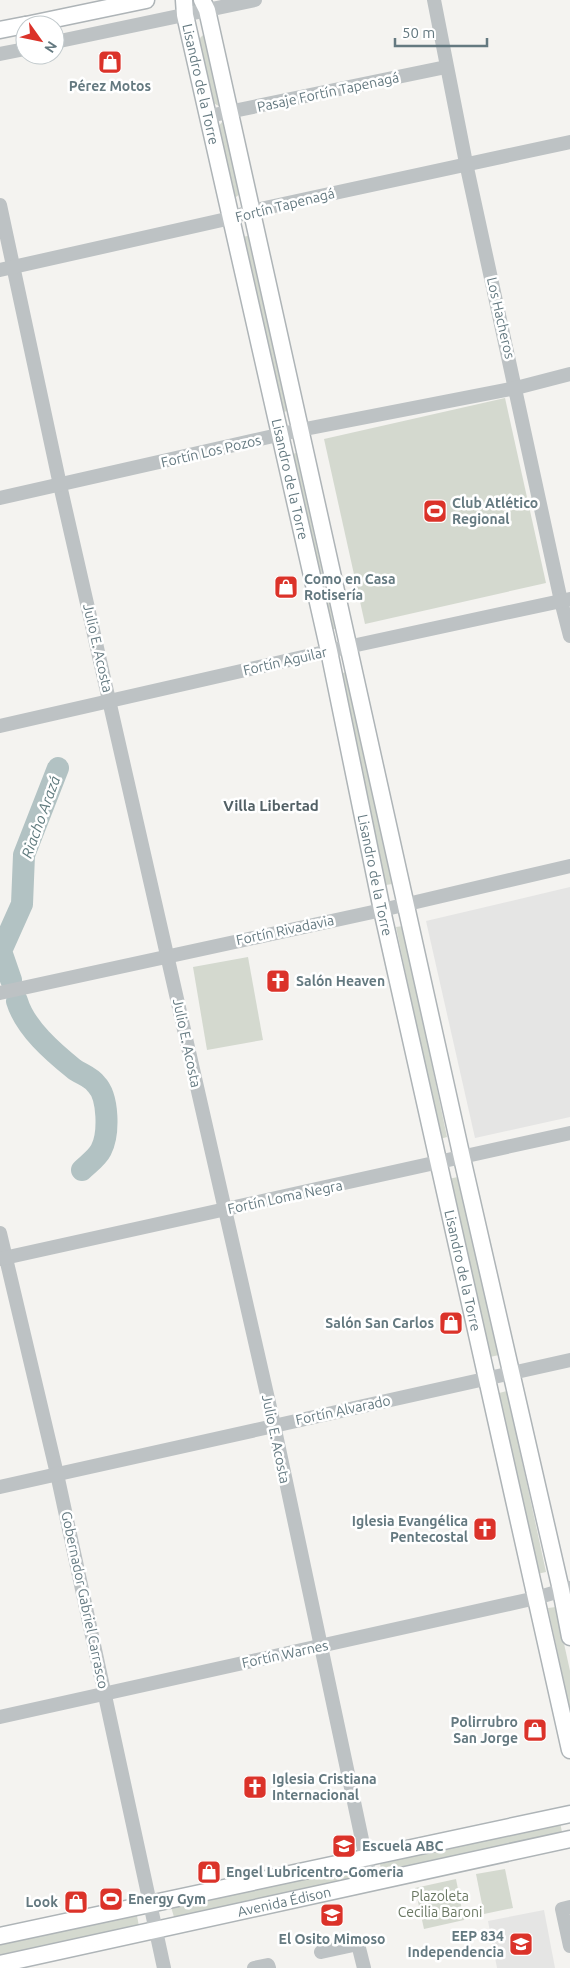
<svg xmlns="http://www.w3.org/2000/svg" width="570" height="1968" font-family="Ubuntu,sans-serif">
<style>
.built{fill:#e5e5e4}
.green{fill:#d4d9cf}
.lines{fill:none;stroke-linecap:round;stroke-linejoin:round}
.river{stroke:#b2c2c3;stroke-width:22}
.major-casing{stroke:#aeb4b7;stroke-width:19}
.minor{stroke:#bdc2c4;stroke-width:14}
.major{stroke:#fff;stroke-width:16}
.labels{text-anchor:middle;stroke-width:5;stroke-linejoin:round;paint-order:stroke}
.street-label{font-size:14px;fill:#647980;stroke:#fff}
.poi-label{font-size:14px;font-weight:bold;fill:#647980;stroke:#fff;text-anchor:start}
.park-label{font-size:14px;fill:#6b7863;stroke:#fff}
.neighbourhood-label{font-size:15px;font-weight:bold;fill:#526065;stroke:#fff}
.water-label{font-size:15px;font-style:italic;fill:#607b7e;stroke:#fff}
</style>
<rect width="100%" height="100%" fill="#f4f3f0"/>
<g class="built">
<path d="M570,887V1117L475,1138L426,921Z"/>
<path d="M544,1910L555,1968H497L488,1921Z"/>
</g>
<g class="green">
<path d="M204,34L221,103L219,106L213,103L199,39Z"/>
<path d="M222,122L226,124L241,193L236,197L233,195L218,127Z"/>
<path d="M248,236L287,411L280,413L241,237Z"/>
<path d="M505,398L546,583L365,624L324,439Z"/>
<path d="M296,453L335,629L328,630L289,455Z"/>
<path d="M348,672L392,884L386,885L342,673Z"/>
<path d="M403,926L447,1137L440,1139L396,927Z"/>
<path d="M248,957L263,1040L207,1050L193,967Z"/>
<path d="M458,1177L499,1355L490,1357L448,1179Z"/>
<path d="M507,1391L546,1572L537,1574L499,1393Z"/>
<path d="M556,1607L570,1671V1710L548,1608Z"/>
<path d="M560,1822L562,1832L382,1873L380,1864Z"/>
<path d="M505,1869L513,1908L484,1914L476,1874Z"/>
<path d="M350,1870L353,1880L174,1917L171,1907Z"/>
<path d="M456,1879L464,1920L424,1929L415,1888Z"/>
<path d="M137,1916L139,1926L0,1955V1944Z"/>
</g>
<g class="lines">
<g class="river">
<path d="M11,980L1,951L22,904L24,855L58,768"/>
<path d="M17,1001C25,1028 53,1052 74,1069C81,1074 91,1077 96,1084C109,1097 109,1135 101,1150C97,1158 88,1164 82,1170"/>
</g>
<g class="major-casing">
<g id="major">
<path id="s1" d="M184,0L185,15L329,651L382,910L570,1750"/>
<path d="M202,0L207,10L462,1158L561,1590L570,1637"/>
<path d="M26,25L146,0"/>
<path d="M0,30L25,25"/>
<path d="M0,1936L570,1814"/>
<path id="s2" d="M0,1964L570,1839"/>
</g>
</g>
<g class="minor">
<path d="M434,0L466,163L561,601L570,636"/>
<path d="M55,42L255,0"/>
<path d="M0,54L25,49"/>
<path d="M209,116L446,67"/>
<path d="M0,205L60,485L274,1425L371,1882"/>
<path d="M0,270L231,218L251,211L570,142"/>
<path d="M0,498L300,430L516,388L570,374"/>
<path d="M0,726L329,651L570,599"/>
<path d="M0,993L382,910L570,866"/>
<path d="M0,1233L57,1474L164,1968"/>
<path d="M0,1259L570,1133"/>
<path d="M0,1487L570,1360"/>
<path d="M0,1717L536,1598L570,1588"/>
<path d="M570,1907L562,1909L570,1946"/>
<path d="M321,1952L358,1944L364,1968"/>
<path d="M254,1968L268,1965L269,1968"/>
</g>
<use href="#major" class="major"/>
</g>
<defs>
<g id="shop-square" transform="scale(1.25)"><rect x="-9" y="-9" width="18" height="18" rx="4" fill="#db3229" stroke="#fff"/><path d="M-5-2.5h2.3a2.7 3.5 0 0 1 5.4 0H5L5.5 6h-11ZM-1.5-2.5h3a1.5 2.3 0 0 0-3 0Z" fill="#fff"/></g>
<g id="stadium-square" transform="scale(1.25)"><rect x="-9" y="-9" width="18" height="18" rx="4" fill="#db3229" stroke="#fff"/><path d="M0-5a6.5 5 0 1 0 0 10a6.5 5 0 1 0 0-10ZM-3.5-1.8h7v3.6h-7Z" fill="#fff"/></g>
<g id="church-square" transform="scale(1.25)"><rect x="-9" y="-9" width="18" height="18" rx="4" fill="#db3229" stroke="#fff"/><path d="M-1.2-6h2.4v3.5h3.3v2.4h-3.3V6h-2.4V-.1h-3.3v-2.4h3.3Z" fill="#fff"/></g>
<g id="school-square" transform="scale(1.25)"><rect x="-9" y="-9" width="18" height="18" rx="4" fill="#db3229" stroke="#fff"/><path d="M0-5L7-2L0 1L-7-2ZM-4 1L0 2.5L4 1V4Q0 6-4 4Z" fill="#fff"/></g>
</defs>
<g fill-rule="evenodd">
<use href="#shop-square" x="110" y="62"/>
<use href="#stadium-square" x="435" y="511"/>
<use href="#shop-square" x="286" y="587"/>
<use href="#church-square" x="278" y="981"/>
<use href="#shop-square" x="451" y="1323"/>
<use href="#church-square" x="485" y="1529"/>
<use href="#shop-square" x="535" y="1730"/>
<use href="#church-square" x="255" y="1787"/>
<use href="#school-square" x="344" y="1846"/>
<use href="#shop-square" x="209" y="1872"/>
<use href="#stadium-square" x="111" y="1899"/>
<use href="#shop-square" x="76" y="1902"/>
<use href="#school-square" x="332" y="1915"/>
<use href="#school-square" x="521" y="1944"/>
</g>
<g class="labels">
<g class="street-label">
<text dy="5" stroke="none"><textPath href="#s1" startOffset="86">Lisandro de la Torre</textPath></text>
<text transform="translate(328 92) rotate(-12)" y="5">Pasaje Fortín Tapenagá</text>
<text transform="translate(285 205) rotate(-14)" y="5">Fortín Tapenagá</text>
<text transform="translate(501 318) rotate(77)" y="5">Los Hacheros</text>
<text transform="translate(211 451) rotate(-13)" y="5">Fortín Los Pozos</text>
<text dy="5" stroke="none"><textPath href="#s1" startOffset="491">Lisandro de la Torre</textPath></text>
<text transform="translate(98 648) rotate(77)" y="5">Julio E. Acosta</text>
<text transform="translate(285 661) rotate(-13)" y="5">Fortín Aguilar</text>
<text dy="5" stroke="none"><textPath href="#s1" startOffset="896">Lisandro de la Torre</textPath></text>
<text transform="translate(285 930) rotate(-12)" y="5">Fortín Rivadavia</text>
<text transform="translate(187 1043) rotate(78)" y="5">Julio E. Acosta</text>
<text transform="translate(285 1197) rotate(-12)" y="5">Fortín Loma Negra</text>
<text dy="5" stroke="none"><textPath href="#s1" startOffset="1301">Lisandro de la Torre</textPath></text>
<text transform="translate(343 1410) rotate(-12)" y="5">Fortín Alvarado</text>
<text transform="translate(276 1439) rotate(78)" y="5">Julio E. Acosta</text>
<text transform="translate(85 1600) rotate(78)" y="5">Gobernador Gabriel Carrasco</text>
<text transform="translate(285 1654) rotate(-12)" y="5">Fortín Warnes</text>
<text dy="5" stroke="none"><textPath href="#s2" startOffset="291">Avenida Édison</textPath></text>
</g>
<g class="poi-label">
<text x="110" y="91" text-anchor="middle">Pérez Motos</text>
<text x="452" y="508">Club Atlético<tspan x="452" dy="16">Regional</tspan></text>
<text x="304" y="584">Como en Casa<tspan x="304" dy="16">Rotisería</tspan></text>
<text x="296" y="986">Salón Heaven</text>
<text x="434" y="1328" text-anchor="end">Salón San Carlos</text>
<text x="468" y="1526" text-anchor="end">Iglesia Evangélica<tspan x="468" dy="16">Pentecostal</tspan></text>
<text x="518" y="1727" text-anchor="end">Polirrubro<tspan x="518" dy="16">San Jorge</tspan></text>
<text x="272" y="1784">Iglesia Cristiana<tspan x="272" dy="16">Internacional</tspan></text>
<text x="362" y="1851">Escuela ABC</text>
<text x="226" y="1877">Engel Lubricentro-Gomeria</text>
<text x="128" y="1904">Energy Gym</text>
<text x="58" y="1907" text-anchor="end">Look</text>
<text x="504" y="1941" text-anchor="end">EEP 834<tspan x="504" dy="16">Independencia</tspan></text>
<text x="332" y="1944" text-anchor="middle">El Osito Mimoso</text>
</g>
<g class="park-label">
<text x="440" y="1901">Plazoleta<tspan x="440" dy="16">Cecilia Baroni</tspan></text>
</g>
<g class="neighbourhood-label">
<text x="271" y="811">Villa Libertad</text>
</g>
<g class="water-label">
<text transform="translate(41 817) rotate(-70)" y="5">Riacho Arazá</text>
</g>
</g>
<g transform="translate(40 40) rotate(123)"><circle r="24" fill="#ffffff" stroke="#c1c9cc"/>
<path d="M0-4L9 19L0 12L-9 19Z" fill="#db3229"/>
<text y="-8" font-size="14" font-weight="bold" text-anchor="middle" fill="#647980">N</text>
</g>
<path d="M395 38v8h92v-8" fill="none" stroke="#647980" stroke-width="2.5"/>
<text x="402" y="38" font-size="15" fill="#647980" stroke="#ffffff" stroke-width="4" paint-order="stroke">50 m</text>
</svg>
